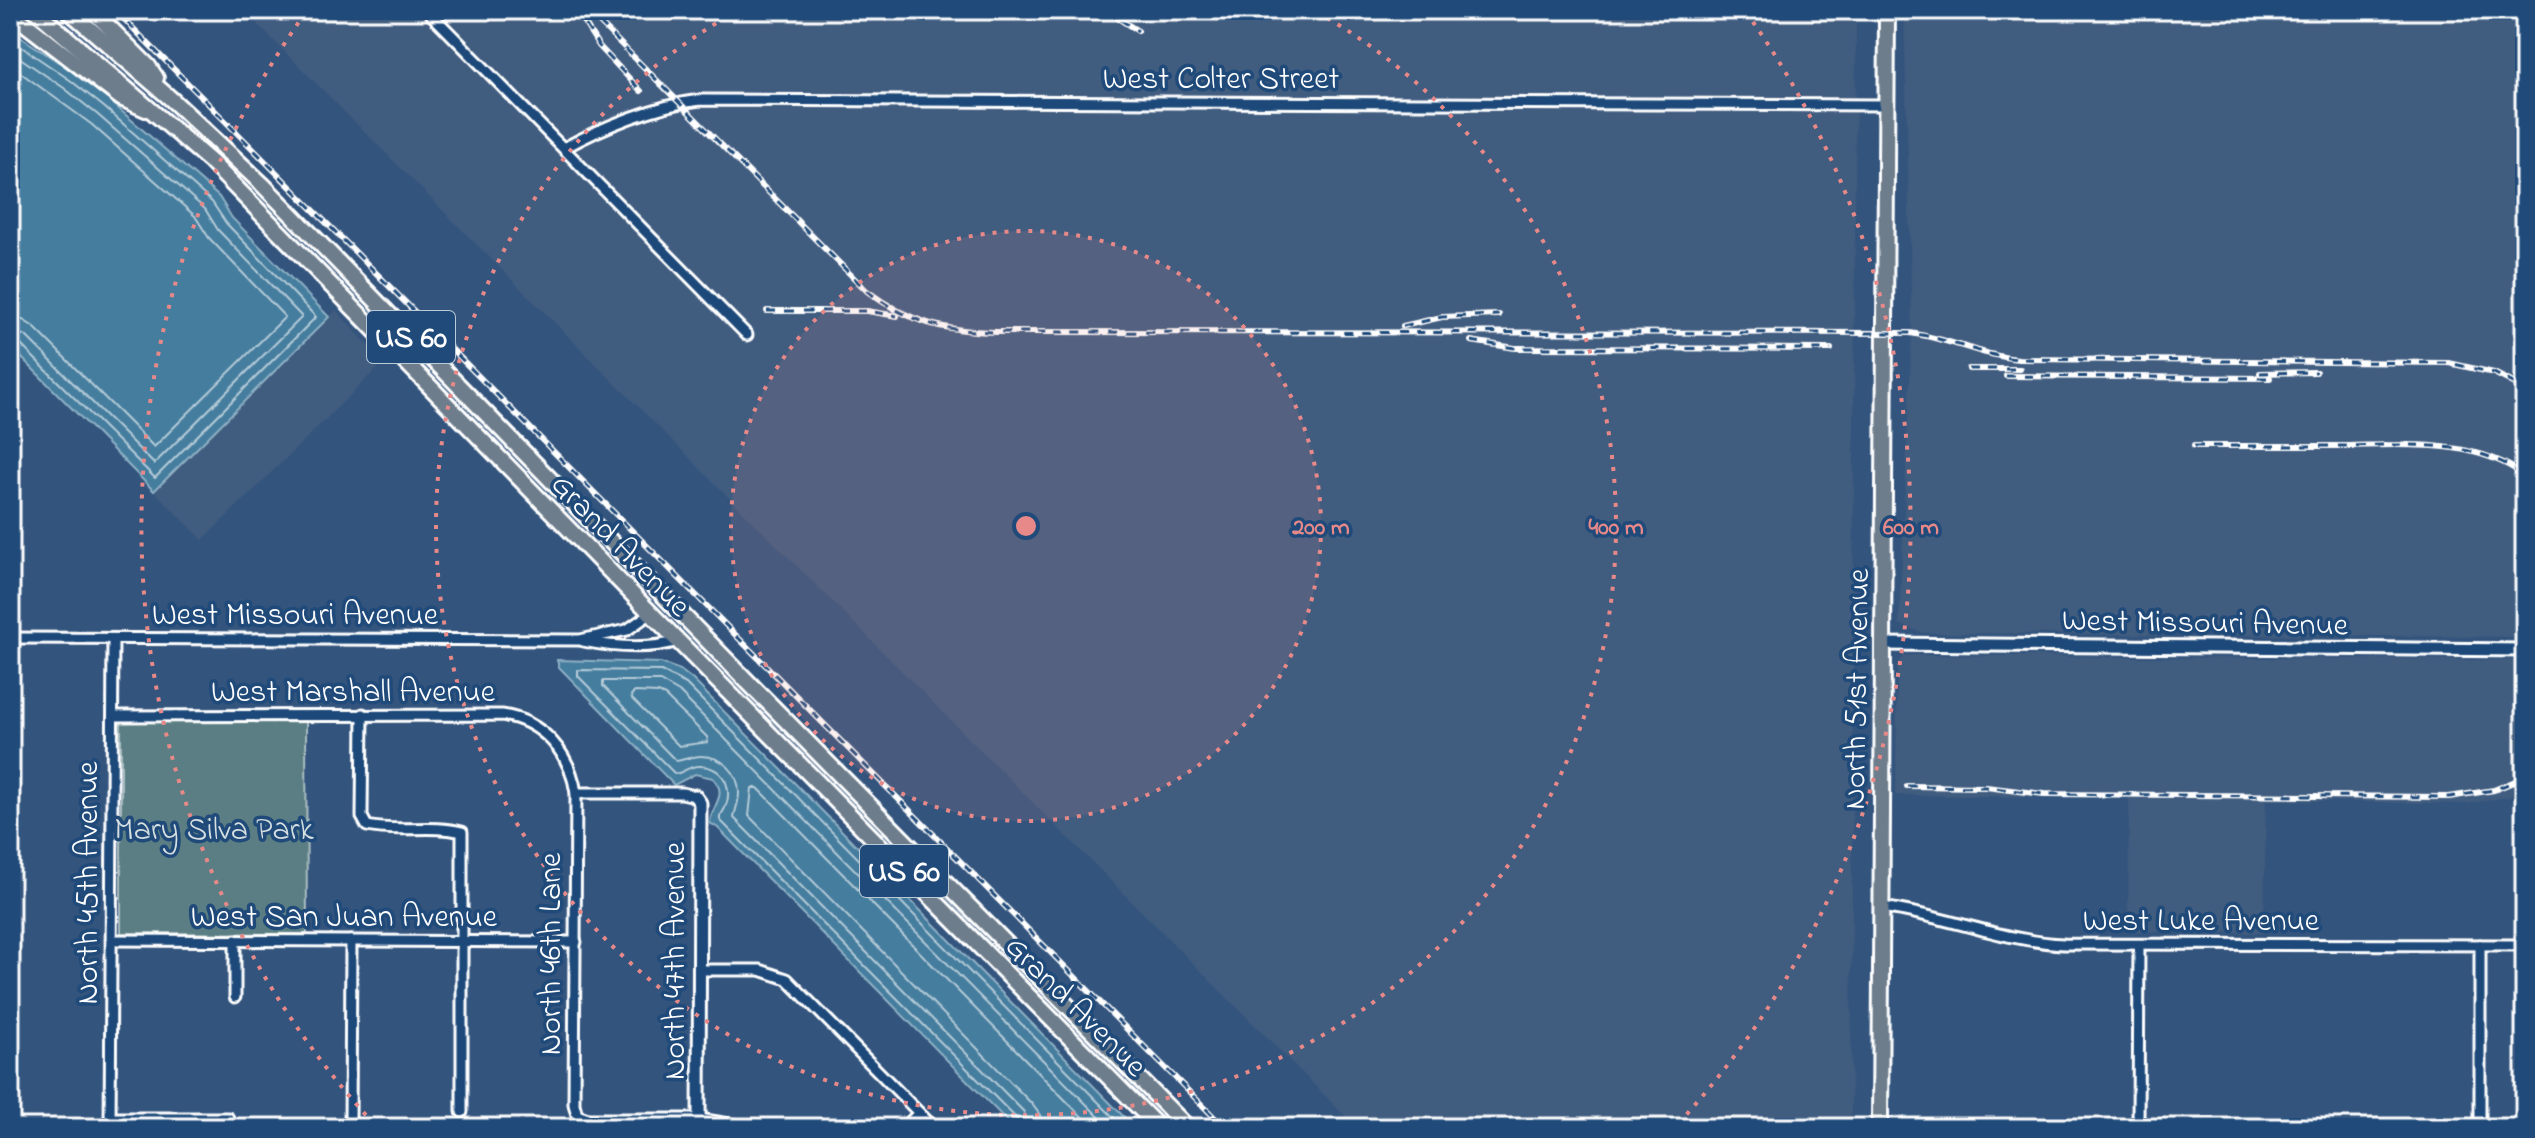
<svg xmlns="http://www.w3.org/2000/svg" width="2535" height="1138" font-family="'Indie Flower',sans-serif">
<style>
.built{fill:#415c7f}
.green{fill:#5a7e83;stroke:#acbec1;stroke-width:2}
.water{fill:#457d9e;stroke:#8fb1c5;stroke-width:2}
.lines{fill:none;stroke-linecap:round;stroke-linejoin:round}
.shore{stroke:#b5cbd8;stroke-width:2}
.minor-casing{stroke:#fff;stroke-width:15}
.tertiary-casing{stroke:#fff;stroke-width:17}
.primary-casing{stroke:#fff;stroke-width:20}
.trunk-casing{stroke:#fff;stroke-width:20}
.minor{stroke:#1f4a7a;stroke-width:9}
.tertiary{stroke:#1f4a7a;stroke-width:11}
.primary{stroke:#6d7d8c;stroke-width:14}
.trunk{stroke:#6d7d8c;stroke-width:14}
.rail-casing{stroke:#fff;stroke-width:6}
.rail{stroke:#1f4a7a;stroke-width:3;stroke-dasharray:9;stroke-linecap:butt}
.ring{fill:none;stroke:#e88989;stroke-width:4;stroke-dasharray:4 8}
.labels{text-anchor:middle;stroke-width:7;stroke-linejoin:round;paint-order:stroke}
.shield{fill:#1f4a7a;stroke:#bcc9d7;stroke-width:2}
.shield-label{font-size:30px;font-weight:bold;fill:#fff}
.street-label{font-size:32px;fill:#fff;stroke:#1f4a7a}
.park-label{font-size:32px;fill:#d6dfe0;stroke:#1f4a7a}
.centre{fill:#e88989;stroke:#1f4a7a;stroke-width:4}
.ring-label{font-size:24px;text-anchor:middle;font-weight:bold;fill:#e88989;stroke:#1f4a7a;stroke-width:7;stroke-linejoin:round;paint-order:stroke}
</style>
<rect width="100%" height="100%" fill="#33547d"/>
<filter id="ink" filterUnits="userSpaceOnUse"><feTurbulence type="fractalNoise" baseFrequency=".0125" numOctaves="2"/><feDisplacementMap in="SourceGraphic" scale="16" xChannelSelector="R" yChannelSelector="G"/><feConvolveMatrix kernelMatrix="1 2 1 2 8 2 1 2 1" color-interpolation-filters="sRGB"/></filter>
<g filter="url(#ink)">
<g class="built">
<path d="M243,10H1856L1851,1128H1357Z"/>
<path d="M1904,10H2525V637L1923,633L1899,624L1912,330Z"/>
<path d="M336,310L384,362L203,540L154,491Z"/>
<path d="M1913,655L2525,660V794L2466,804L2266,800L2264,933L2128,931L2129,798L1896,795L1897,664L1904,656Z"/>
</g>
<path class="green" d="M121,722H306L307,934L121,933Z"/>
<g class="water">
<path d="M10,30L75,73L110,101L219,197L232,218L329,317L154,491L10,346Z"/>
<path d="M557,660L661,663L680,670L692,679L1135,1128H1014L718,828L710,823C711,805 729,796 713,778L695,774L674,785L559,667Z"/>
</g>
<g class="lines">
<g class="shore">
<path d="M10,39L70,80L104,107L212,202L226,223L316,317L155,478L19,343L10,341"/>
<path d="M10,51L64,88L98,115L205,209L218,230L302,317L154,464L26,336L10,331"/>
<path d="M10,65L91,124L195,216L209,238L285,317L154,447L34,327L23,320L10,319"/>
<path d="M635,692L658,693L665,696L707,737L708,742L679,746L632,699L631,695Z"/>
<path d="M1019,1128L1017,1119L720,820V816C736,796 728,765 698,766C689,766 683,773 675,774L578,676V670L661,671L686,684L1124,1128"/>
<path d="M1029,1128L1024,1112L734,818C735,810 739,802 739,793C739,772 722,756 701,756C692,756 684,760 676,761L603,686V681H660L679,692L1110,1128"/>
<path d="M1041,1128L1040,1115L1032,1104L749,816L752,788H758L1093,1128"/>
</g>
<g class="minor-casing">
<g id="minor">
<path d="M427,10L747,335"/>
<path d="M564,148C602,127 657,105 700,100L1887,105"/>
<path d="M10,638L580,640L627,630L651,613"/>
<path d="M583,641C613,647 649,650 678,641"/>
<path d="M363,714L362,817L367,826C399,833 431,824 462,832V1112"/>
<path d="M113,716L502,715C543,721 570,753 576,793L574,1104L577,1115L588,1119H699L754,1128"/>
<path d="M576,793H682L695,796"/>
<path d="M1881,907C1943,915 2002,941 2064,944L2525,945"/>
<path d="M112,940L576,942"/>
<path d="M700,970H760L787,979L934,1128"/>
<path d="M235,997V940"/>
<path d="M110,1118H228"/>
<path d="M110,1128L113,639"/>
<path d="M350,1128L351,941"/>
<path d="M904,1128L919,1113"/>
<path d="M2138,1128L2139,945"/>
<path d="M2480,1128V945"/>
</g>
</g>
<g class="tertiary-casing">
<g id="tertiary">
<path d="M1884,644L2525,650"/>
<path d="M695,796L700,803L699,1128"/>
</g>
</g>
<g class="primary-casing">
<path id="primary" d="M1880,1128L1887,10"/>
</g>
<g class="trunk-casing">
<g id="trunk">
<path d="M35,10L211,162L678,641L1159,1128"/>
<path d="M68,10L170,98L262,184L743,677L1188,1128"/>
<path d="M92,10L148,66L156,78"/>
<path d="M10,12L121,98L146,109"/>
</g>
</g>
<use href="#minor" class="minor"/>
<use href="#tertiary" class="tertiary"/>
<use href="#primary" class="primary"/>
<use href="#trunk" class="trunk"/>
<g class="rail-casing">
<g id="rail">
<path d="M115,10L1225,1128"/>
<path d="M576,10L599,46L641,91"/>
<path d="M587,10L867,291C910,323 944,331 997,332L1910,333C1948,338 1981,356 2019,359L2449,363L2494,373L2525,389"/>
<path d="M1105,10L1138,31"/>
<path d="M767,311H867L897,316"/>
<path d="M1403,326L1442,317L1499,315"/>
<path d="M1471,341L1515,348L1831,349"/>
<path d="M1969,369H2020"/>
<path d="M2260,373L2316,372"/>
<path d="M2006,376L2270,378"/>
<path d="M2194,446C2241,446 2288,446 2335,446C2396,446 2473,436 2525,476"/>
<path d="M1907,786L1986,787L2044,794L2449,797L2494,790L2525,777"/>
</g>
</g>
<use href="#rail" class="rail"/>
</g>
</g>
<circle cx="1026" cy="526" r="295" fill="#e88989" fill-opacity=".12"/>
<g class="ring">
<circle cx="1026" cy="526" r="295"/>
<path d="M1317 12A590 590 0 1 1 735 12"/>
<path d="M374 1124A885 885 0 0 1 306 12M1746 12A885 885 0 0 1 1678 1124"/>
</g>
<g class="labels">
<g class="shield">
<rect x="367" y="311" width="88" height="52" rx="6"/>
<rect x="860" y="845" width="88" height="52" rx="6"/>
</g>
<g class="shield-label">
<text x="411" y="347">US 60</text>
<text x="904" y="881">US 60</text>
</g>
<g class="street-label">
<text x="1221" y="88">West Colter Street</text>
<text transform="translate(622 544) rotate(46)" y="11">Grand Avenue</text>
<text x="295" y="624">West Missouri Avenue</text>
<text transform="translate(2205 621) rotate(1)" y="11">West Missouri Avenue</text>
<text transform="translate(1855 689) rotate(-89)" y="11">North 51st Avenue</text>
<text x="353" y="701">West Marshall Avenue</text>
<text transform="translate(86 883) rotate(-90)" y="11">North 45th Avenue</text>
<text x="344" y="926">West San Juan Avenue</text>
<text x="2201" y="930">West Luke Avenue</text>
<text transform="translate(549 954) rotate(-90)" y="11">North 46th Lane</text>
<text transform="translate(673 961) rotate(-90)" y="11">North 47th Avenue</text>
<text transform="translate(1077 1005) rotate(45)" y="11">Grand Avenue</text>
</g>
<g class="park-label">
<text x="214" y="839">Mary Silva Park</text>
</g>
</g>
<circle cx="1026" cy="526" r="12" class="centre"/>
<g class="ring-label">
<text x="1321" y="534">200 m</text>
<text x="1616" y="534">400 m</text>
<text x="1911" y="534">600 m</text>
</g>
<rect width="2535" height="1138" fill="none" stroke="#1f4a7a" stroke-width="40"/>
<rect x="20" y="20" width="2495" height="1098" fill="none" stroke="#fff" stroke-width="3" filter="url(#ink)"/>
</svg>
